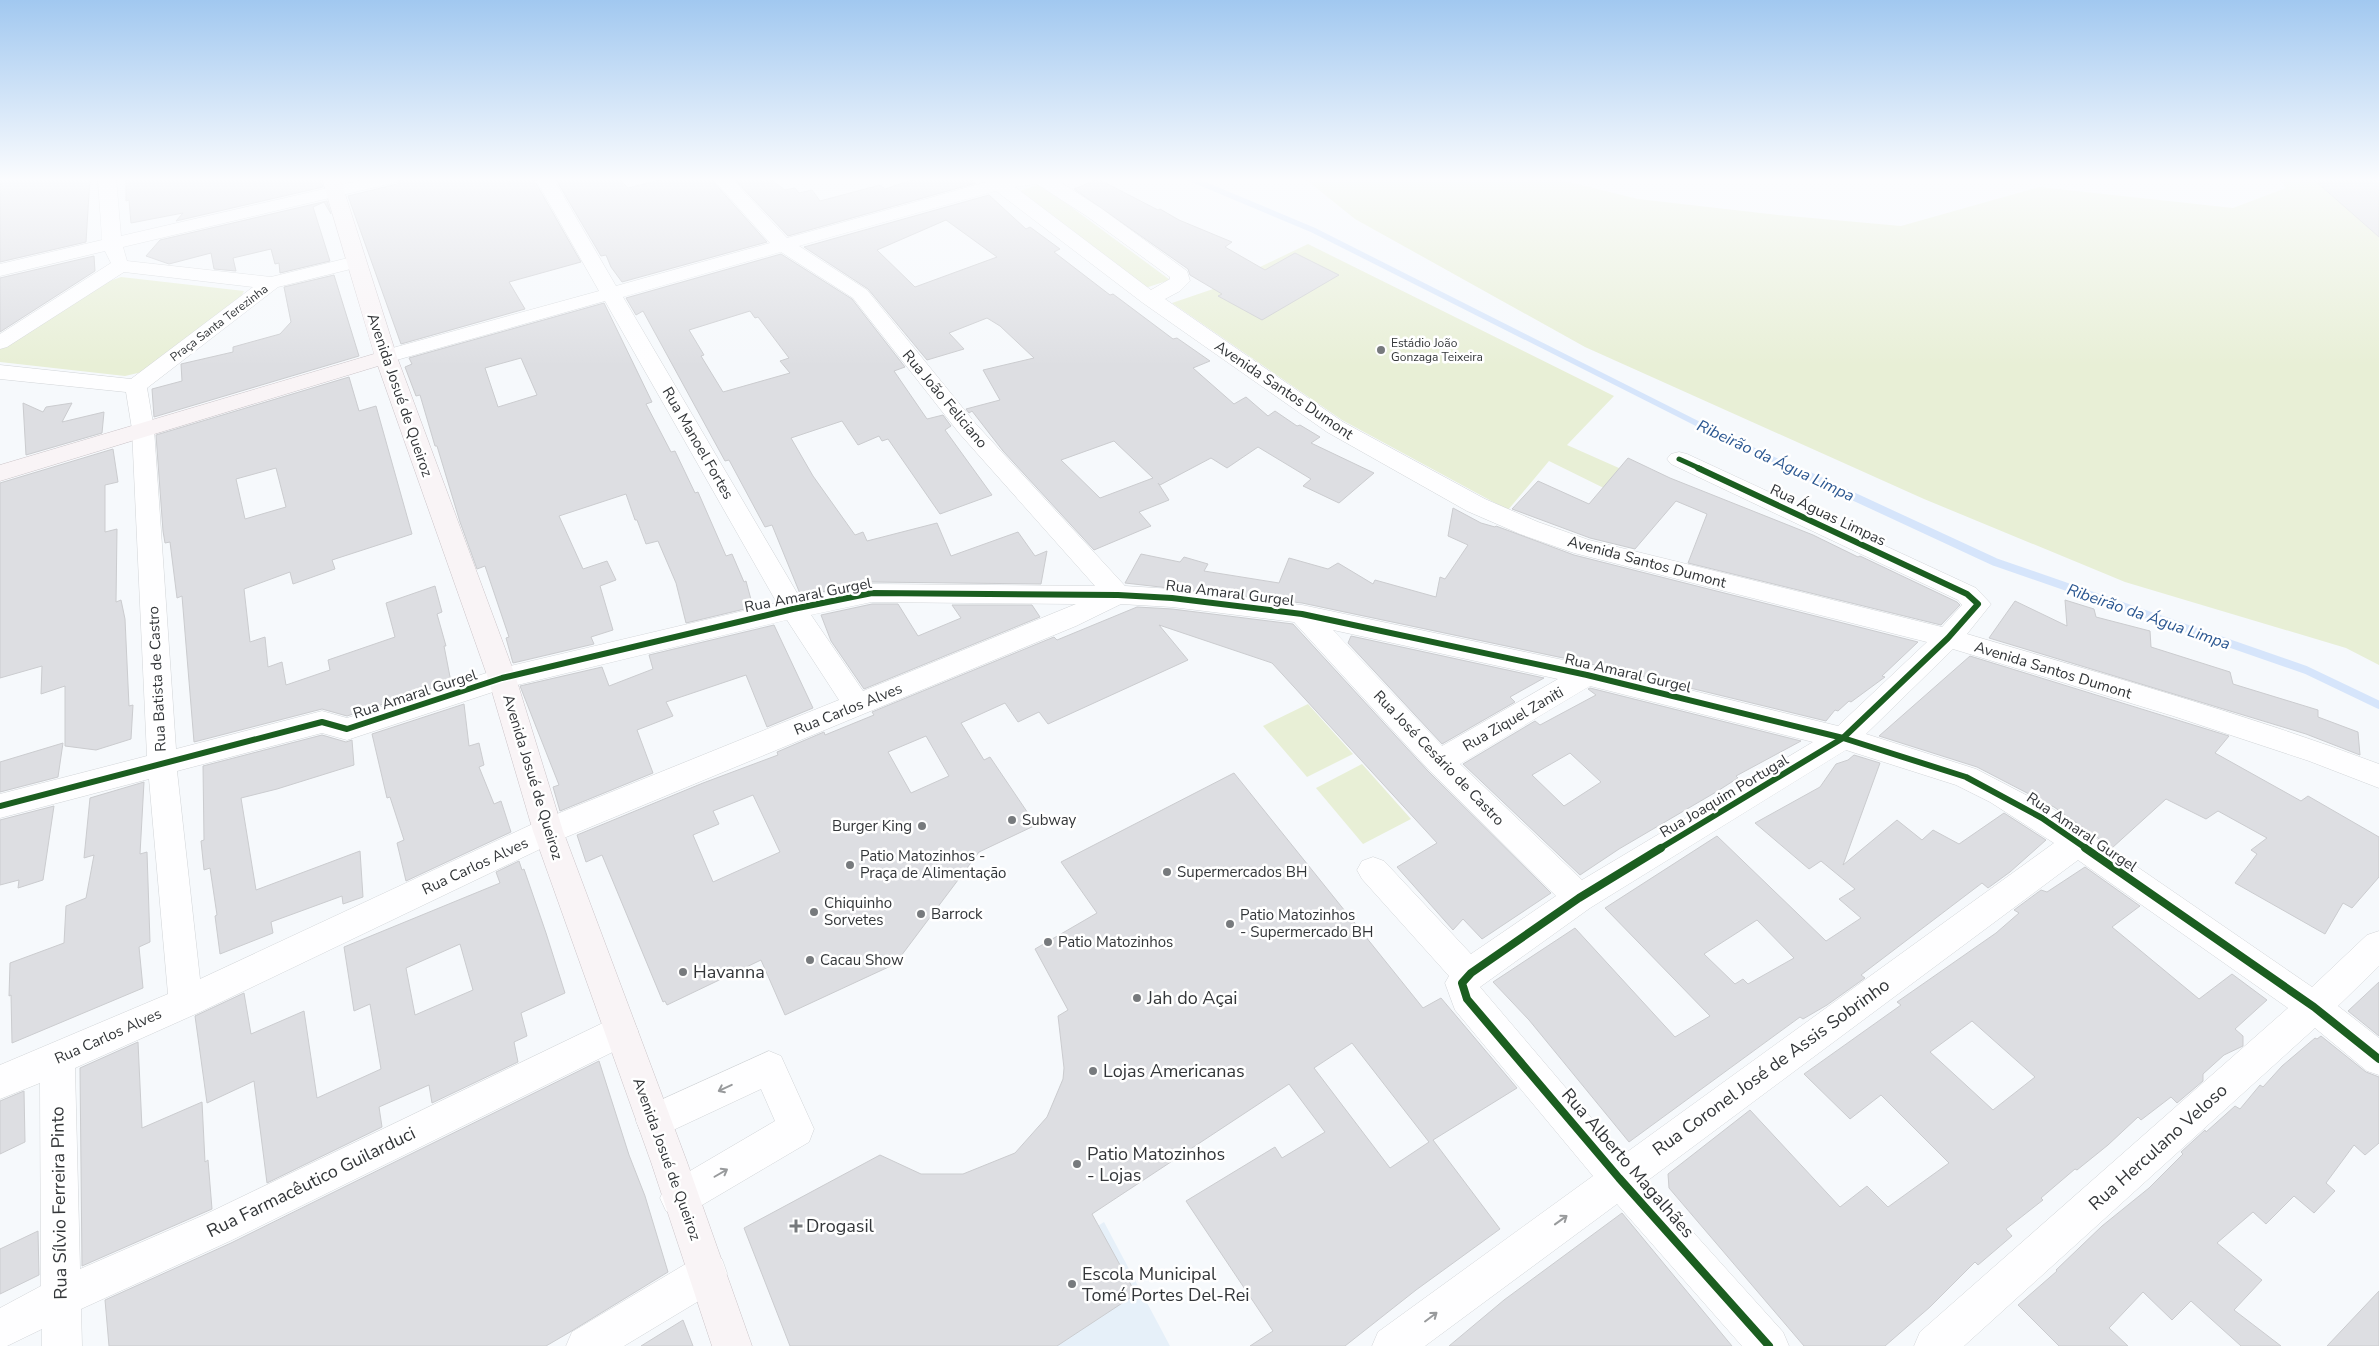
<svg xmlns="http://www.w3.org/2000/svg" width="2379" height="1346" font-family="'Nunito Sans',sans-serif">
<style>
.built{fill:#e6f0f9}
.green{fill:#e8efd6}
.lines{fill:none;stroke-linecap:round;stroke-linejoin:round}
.stream-far1{stroke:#d6e5fb;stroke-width:5.5}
.stream{stroke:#d6e5fb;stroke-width:8}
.building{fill:#dddee2;stroke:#cbcccf;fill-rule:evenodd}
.minor-casing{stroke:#d2d5d8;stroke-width:1}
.major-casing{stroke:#cbc4c8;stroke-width:1}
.minor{fill:#fefeff;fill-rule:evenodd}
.major{fill:#f9f4f6;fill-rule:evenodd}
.cycleway-far2-casing{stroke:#fff;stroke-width:8}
.cycleway-far1-casing{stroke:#fff;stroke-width:9}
.cycleway-casing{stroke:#fff;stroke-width:11}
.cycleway-far2{stroke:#1b5e20;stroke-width:5}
.cycleway-far1{stroke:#1b5e20;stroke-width:6}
.cycleway{stroke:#1b5e20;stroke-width:8}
.oneway{stroke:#989a9c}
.poi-dot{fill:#777a7d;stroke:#fff;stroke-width:2}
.labels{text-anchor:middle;stroke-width:5;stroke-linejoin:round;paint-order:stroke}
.far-street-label{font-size:12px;fill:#333639;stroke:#fff}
.far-poi-label{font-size:12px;fill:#333639;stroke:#fff;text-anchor:start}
.street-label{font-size:15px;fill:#333639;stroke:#fff}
.poi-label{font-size:15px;fill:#333639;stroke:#fff;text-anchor:start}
.water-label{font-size:16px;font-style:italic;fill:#2b5791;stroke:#fff}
.near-poi-label{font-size:18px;fill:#333639;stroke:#fff;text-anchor:start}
.near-street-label{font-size:18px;fill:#333639;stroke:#fff}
</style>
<rect width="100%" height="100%" fill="#f6f9fc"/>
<path class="built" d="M1104,1222L1170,1346H909Z"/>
<g class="green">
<path d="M1304,178H1553L1638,199L1778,215L1901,226L2039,187L2233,208L2286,188L2278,178H2379V665L2346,648L2125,582L1924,499L1585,347L1355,219Z"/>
<path d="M1040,184L1170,280L1145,288L1020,191Z"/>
<path d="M1308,244L1614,396L1567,445L1637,476L1622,497L1549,461L1508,510L1342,420L1172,303L1216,288Z"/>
<path d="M121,277L244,291L242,295L142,372L125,376L0,362V349L107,282Z"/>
<path d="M1308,704L1353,754L1307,777L1263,726Z"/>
<path d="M1362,764L1411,819L1363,844L1316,788Z"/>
</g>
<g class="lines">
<path class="stream-far1" d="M1189,178L1313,230L1712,431L1794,469"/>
<path class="stream" d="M1792,468L1995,562L2306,670L2379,705"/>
</g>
<g class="building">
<path d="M0,178H90L86,242L0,262Z"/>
<path d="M126,178H320L323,187L176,221L183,213L131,223L129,200L126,201Z"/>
<path d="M402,178H533L581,262L509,282L525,309L401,344L348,196L397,184Z"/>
<path d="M555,178H618L628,188L668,178H710L767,242L622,282L611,267L606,255L601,256Z"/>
<path d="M733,178H769L785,190L795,188L799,193L812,190L820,201L880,185L885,189L918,178H970L976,183L788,236Z"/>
<path d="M2312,178H2379V237Z"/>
<path d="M1098,179L1158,210L1160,209L1179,220L1232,242L1225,247L1265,270L1295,253L1339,275L1262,320L1218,296L1222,294L1190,275L1188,269L1074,189Z"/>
<path d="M989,195L1026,229L1030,227L1060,249L1054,252L1110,295L1113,294L1173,339L1177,338L1210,361L1193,368L1234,404L1246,397L1268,416L1275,411L1297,426L1300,425L1320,437L1311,443L1374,473L1339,503L1303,486L1311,479L1258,447L1227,468L1211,458L1160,485L1158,483L1169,500L1139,512L1151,526L1094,550L1003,451L972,411L969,413L966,409L1000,400L983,370L1034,358L1000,326L987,318L949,333L964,349L927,360L868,289L804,247ZM946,220L997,257L915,287L877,250ZM1114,441L1153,478L1100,498L1061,460Z"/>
<path d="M327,201L331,214L324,202L313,207L330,261L280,273L279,263L275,264L271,249L233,258L236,271L214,269L211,253L169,264L146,256L160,240Z"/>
<path d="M781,254L852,299L905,367L894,371L927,419L943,415L951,426L945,430L992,495L940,514L888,439L882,441L879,436L858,445L842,421L791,438L813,476L855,535L863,532L867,541L937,523L951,556L1018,532L1035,556L1047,551L1041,584L872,582L801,596L772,525L765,527L729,460L725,461L643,311L636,315L626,298ZM750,311L755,318L758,317L789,358L780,361L790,373L723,392L701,356L704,355L689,330Z"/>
<path d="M94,256L95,271L0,332V278Z"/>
<path d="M334,275L359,356L154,417L152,389L182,381L181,364L233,352V347L280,334L291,322L284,287Z"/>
<path d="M604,303L652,402L646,404L671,452L675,451L695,493L698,492L726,556L732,554L744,582L746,581L753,607L686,623L676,583L658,541L646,544L637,520H635L626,494L559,516L583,569L607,561L616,580L600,586L613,630L591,637L594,644L513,663L506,638L509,637L485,566L477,569L460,522L437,446H435L420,395L416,396L405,367L412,364L409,358ZM521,358L537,395L498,407L485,368Z"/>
<path d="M349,377L359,411L376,406L412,534L332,560L335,569L293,584L290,572L244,589L250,642L265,637L268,667L282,662L286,685L330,670L328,660L395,637L386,603L435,586L442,612L437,614L446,646H444L451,682L347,716L322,709L194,742L182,596L177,598L170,542L165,543L163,531L156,435ZM276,468L286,507L245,519L236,479Z"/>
<path d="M23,403L43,412L46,407L72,403L62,422L104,412L102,433L26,455Z"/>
<path d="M113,449L118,482L105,485V532L117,529L116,602L121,600L125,619L129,706L133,705L131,739L96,750L65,746V686L41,694L42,666L0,678V483Z"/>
<path d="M1628,458L1670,478L1813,535L1858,557L1860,556L1957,602L1960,605L1941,625L1688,563L1707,514L1676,501L1635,549L1590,538L1512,509L1538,481L1589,504Z"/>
<path d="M1453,508L1481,523L1495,527L1496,526L1574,555L1918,642L1882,676L1885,677L1851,702L1849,701L1838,711L1835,710L1826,721L1587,663L1302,603L1125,583L1141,554L1180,562L1184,557L1208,564L1204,571L1279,583L1289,558L1328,569L1338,563L1373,584L1375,580L1436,597L1440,577L1445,579L1468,545L1448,536Z"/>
<path d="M2065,600L2094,609L2096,617L2150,631L2151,647L2230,672L2233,684L2318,710V717L2358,732L2360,755L2306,734L1989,638L2015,601L2067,626Z"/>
<path d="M872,604H898L918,636L961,618L952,605H1032L1040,617L864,689L831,641L821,615Z"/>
<path d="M1137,607L1172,609L1293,624L1428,771L1551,893L1482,939L1463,919L1453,930L1397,867L1437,843L1272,663L1159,625L1188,660L1048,724L1039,712L1018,722L1005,703L961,723L984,760L990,757L1036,825L979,852L895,964L785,1015L761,960L667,1005L665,1001L663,1002L602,855L586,862L577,835L703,783L778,755L777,752L824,732L825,735L874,715L872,712L1054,637L1057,640ZM926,736L949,776L911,793L888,752ZM753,795L780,852L713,882L693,835L719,824L713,811Z"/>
<path d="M774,625L813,708L767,727L746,675L666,702L673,716L637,730L653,773L560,811L553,787L559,785L520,686L602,667L609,686L653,669L649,655Z"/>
<path d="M1351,636L1544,678L1510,697L1515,702L1442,744L1348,643Z"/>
<path d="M1970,656L2229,736L2215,753L2301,801L2308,796L2379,837V877L2352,908L2343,903L2325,934L2235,883L2257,854L2251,850L2267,838L2218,811L2206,819L2166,799L2112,848L2054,807L1977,767L1879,736Z"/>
<path d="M1590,688L1801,741L1736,776L1738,778L1716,792L1619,849L1580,875L1463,764L1535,721L1540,725L1596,695L1588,689ZM1570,753L1601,782L1564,806L1532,775Z"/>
<path d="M464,704L469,746L479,743L484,765L479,767L494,804L501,801L511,832L406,881L397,843L404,840L390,797L387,798L372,734Z"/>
<path d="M322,735L346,742L352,740L354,765L277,789L241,798L256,890L360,851L363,897L343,904L342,896L271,922L273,933L220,954L215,916L217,915L210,868L204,870L201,841L204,840L203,766Z"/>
<path d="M63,743L58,777L0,792V762Z"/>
<path d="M1854,755L1880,763L1843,865L1897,820L1922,840L1933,830L1959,844L2004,813L2046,840L2010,872L1988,888L1982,883L1861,975L1865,978L1827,1005L1803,1019L1800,1017L1629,1142L1529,1020L1493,982L1575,928L1675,1037L1710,1016L1605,908L1717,836L1826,941L1861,918L1839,899L1855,889L1821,861L1809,869L1755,823L1820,787L1836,764L1848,760ZM1757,920L1794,958L1748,984L1743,979L1735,984L1704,954Z"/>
<path d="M1234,773L1423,1008L1441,998L1517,1088L1433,1140L1500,1229L1416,1290L1345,1346H1250L1273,1331L1186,1201L1275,1147L1282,1158L1325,1132L1289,1084L1092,1214L1136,1294L1057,1346H790L744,1228L880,1155L921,1174H963L1015,1153L1047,1117L1063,1079L1064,1068L1058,1016L1068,1010L1035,949L1097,913L1061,862ZM1352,1043L1429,1142L1390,1168L1314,1068Z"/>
<path d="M144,782L140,854L147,852L150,942L139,947L143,988L12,1043L11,995L9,996L10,963L64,943L66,906L86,898L94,855L84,858L90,798Z"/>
<path d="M54,806L43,880L18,888L19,880L0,885V820Z"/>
<path d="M519,861L522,870L524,869L546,933L565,993L521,1013L527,1036L514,1042L518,1062L432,1103L429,1085L379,1107L382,1127L267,1183L254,1081L207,1103L195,1016L244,993L251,1034L304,1011L317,1098L381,1069L370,1004L354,1011L344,947L500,883L496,872ZM460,944L473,990L415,1015L406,968Z"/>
<path d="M2085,867L2140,906L2112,927L2199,999L2232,974L2267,1000L2235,1029L2243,1036V1046L2224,1055L2203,1074V1081L2177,1103L2171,1097L2141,1120L2138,1117L2108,1145L2077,1170L2075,1169L2041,1198L2043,1200L2006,1229L2012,1236L1978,1265L1975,1262L1930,1307L1885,1346H1804L1669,1188L1668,1174L1750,1110L1840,1207L1867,1186L1888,1207L1949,1163L1881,1095L1850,1119L1804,1074L1901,1005L1897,1002L1996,933L2019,913L2014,910L2041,890L2047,892ZM1972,1021L2035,1077L1993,1110L1930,1052Z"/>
<path d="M2379,982V1036L2348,1011Z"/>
<path d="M2321,1036L2366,1072L2379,1077V1143L2365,1155L2354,1145L2326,1183L2335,1191L2314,1213L2294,1196L2266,1224L2253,1212L2217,1243L2262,1280L2234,1310L2281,1346H2241L2191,1301L2172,1320L2143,1292L2109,1328L2128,1346H2059L2018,1305L2057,1271L2056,1270L2102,1226L2149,1188L2183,1154L2181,1152L2205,1130L2206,1132L2235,1106L2240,1109L2260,1085L2263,1087L2282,1066L2315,1038L2317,1039Z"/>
<path d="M138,1042L142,1128L202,1102L205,1162L208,1160L212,1209L82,1266L80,1068Z"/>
<path d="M599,1061L629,1155L645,1196L668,1272L570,1332L546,1346H109L105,1300L231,1243Z"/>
<path d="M24,1091L25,1142L0,1154V1101Z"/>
<path d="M1622,1213L1732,1346H1449L1504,1300Z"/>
<path d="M38,1231L39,1275L0,1294V1249Z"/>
<path d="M2379,1291V1346H2327Z"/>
<path d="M683,1320L693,1346H641Z"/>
</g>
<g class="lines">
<g class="minor-casing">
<g id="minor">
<path d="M98,178H116L121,236L371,178H400L397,182L123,247L127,261L271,277L356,256L363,258L366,262L363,266L278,287L147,388L154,429L176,749L322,711L347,718L502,668L777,603L605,301L386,363L378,362L375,357L378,352L599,291L535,178H553L616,286L770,243L712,178H731L787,238L990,181V178H1054L1102,209L1187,271L1190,281L1180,291L1165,299L1343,422L1485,499L1538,522L1589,540L1942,627L1962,605L1958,600L1671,464L1667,459L1671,454L1679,452L1687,454L1976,588L1991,604L1967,634C2105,675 2244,713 2379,764V788L2309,761L2173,716L1953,649L1866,734L1976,769L2053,809L2312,987L2367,935L2379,931V966L2338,1006L2379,1038V1075L2367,1071L2315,1028L1964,1346H1914L1920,1332L2288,1008L2078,860L1647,1181L1783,1332L1789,1346H1742L1617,1204L1425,1346H1372L1378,1332L1593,1176L1455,1010L1445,983L1449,976L1362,879L1357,870L1362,861L1373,857L1384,861L1471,954L1556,896L1429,770L1294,622L1172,607L1121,604L1076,626L559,840L198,1013L75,1068L80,1269L204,1215L609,1020L621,1015L633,1020L638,1031L633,1042L230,1241L81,1309L82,1346H42V1329L7,1346H0V1308L41,1286L40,1083L0,1099V1065L168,994L149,779L0,818V794L147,756L132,429L126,392L0,379V365L131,379L253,287L124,272L7,347L0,349V334L111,263L105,251L0,276V264L102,240ZM1037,184L1088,217L1170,277V279L1151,290L1015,187ZM996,191L1143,303L1327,432L1467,511L1520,534L1574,553L1927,642L1838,726L1587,665L1302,605L1172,589L1125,586L975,423L867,290L799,246ZM781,252L853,298L959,433L1095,586L872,584L800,598L623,297ZM872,602L1076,604L863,691L811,615ZM787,620L839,700L537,822L200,979L177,771L322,733L347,740L505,688ZM1333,630L1558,679L1442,746ZM1590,686L1813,742L1582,880L1460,764ZM1846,750L1956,785L1990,802L2054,843L1623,1155L1480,987L1590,908Z"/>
<path d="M769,1051L781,1056L814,1129L809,1142L692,1211L679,1217L666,1211L660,1198L666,1185L775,1121L761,1089L654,1139L641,1133L636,1121L641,1109Z"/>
<path d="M708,1254L722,1259L727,1273L722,1287L624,1346H566L572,1332L694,1259Z"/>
</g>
</g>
<g class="major-casing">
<path id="major" d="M322,178H340L397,357L516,678L563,831L687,1162L752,1346H712L651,1162L533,831L488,678L378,366L0,481V465L374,354Z"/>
</g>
<use href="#minor" class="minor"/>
<use href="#major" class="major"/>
<g class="cycleway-far2-casing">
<path id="cycleway-far2" d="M1679,459L1701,469"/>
</g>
<g class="cycleway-far1-casing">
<g id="cycleway-far1">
<path d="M0,806L322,722L347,729L502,678L793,609L872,593L1118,595L1172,598L1302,614L1587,675L1843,738L1966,777L2042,818L2087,849"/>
<path d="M1659,849L1843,738L1948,638L1978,604L1967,594L1698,468"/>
</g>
</g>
<g class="cycleway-casing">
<g id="cycleway">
<path d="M1661,848L1579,898L1471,973L1462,983L1467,999L1619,1178L1769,1346"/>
<path d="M2085,848L2314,1007L2379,1059"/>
</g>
</g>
<use href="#cycleway-far2" class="cycleway-far2"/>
<use href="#cycleway-far1" class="cycleway-far1"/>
<use href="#cycleway" class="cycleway"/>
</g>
<defs><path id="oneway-shaft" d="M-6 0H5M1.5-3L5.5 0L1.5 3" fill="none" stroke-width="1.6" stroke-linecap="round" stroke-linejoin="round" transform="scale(1.25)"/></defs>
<g class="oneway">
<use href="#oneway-shaft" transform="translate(725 1088) rotate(155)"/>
<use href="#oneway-shaft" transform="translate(721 1173) rotate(-30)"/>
<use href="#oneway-shaft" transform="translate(1561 1220) rotate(-36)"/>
<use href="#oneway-shaft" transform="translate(1431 1317) rotate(-37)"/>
</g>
<linearGradient id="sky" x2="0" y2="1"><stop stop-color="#a1c8f0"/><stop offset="0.49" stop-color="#fbfcfe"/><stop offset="1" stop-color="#fbfcfe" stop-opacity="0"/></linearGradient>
<rect width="2379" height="366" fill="url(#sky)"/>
<g class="poi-dot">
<circle cx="1381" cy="350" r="5"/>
<circle cx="1012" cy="820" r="5"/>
<circle cx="922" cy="826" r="5"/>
<circle cx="850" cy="865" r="5"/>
<circle cx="1167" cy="872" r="5"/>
<circle cx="814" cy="912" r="5"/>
<circle cx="921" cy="914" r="5"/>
<circle cx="1230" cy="924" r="5"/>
<circle cx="1048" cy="942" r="5"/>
<circle cx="810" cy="960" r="5"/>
<circle cx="683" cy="972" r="5"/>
<circle cx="1137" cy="998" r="5"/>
<circle cx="1093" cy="1071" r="5"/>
<circle cx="1077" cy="1164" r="5"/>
<path d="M793.5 1218.5h5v5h5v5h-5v5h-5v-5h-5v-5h5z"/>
<circle cx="1072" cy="1284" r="5"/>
</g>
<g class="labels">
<g class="far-street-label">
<text transform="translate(219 323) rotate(-37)" y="4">Praça Santa Terezinha</text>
</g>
<g class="far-poi-label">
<text x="1391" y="347">Estádio João<tspan x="1391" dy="14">Gonzaga Teixeira</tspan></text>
</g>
<g class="street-label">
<text transform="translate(1284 390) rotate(34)" y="5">Avenida Santos Dumont</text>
<text transform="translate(400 395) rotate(71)" y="5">Avenida Josué de Queiroz</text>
<text transform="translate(945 399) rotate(50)" y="5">Rua João Feliciano</text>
<text transform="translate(698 443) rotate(60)" y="5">Rua Manoel Fortes</text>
<text transform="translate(1828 515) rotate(25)" y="5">Rua Águas Limpas</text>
<text transform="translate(1647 562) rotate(15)" y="5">Avenida Santos Dumont</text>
<text transform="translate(1230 593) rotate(7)" y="5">Rua Amaral Gurgel</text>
<text transform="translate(808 595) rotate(-11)" y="5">Rua Amaral Gurgel</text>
<text transform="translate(2053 670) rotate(17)" y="5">Avenida Santos Dumont</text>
<text transform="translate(1628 673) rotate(13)" y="5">Rua Amaral Gurgel</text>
<text transform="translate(157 679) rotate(-93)" y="5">Rua Batista de Castro</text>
<text transform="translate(415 694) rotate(-18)" y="5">Rua Amaral Gurgel</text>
<text transform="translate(848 709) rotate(-22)" y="5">Rua Carlos Alves</text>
<text transform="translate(1513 719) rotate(-30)" y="5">Rua Ziquel Zaniti</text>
<text transform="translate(1439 758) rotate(46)" y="5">Rua José Cesário de Castro</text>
<text transform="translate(533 777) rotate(73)" y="5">Avenida Josué de Queiroz</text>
<text transform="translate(1724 796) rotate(-31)" y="5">Rua Joaquim Portugal</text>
<text transform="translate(2082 832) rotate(34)" y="5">Rua Amaral Gurgel</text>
<text transform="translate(475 866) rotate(-25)" y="5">Rua Carlos Alves</text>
<text transform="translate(108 1036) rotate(-24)" y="5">Rua Carlos Alves</text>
<text transform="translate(667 1159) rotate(70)" y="5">Avenida Josué de Queiroz</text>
</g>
<g class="poi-label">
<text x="1022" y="825">Subway</text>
<text x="912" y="831" text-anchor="end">Burger King</text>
<text x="860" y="861">Patio Matozinhos -<tspan x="860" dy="17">Praça de Alimentação</tspan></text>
<text x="1177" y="877">Supermercados BH</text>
<text x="824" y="908">Chiquinho<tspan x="824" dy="17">Sorvetes</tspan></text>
<text x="931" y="919">Barrock</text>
<text x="1240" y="920">Patio Matozinhos<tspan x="1240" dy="17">- Supermercado BH</tspan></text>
<text x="1058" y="947">Patio Matozinhos</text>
<text x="820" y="965">Cacau Show</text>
</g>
<g class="water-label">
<text transform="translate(1776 460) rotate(25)" y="6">Ribeirão da Água Limpa</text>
<text transform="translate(2149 616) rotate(19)" y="6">Ribeirão da Água Limpa</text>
</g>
<g class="near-poi-label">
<text x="693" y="978">Havanna</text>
<text x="1147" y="1004">Jah do Açai</text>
<text x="1103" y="1077">Lojas Americanas</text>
<text x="1087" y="1160">Patio Matozinhos<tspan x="1087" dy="21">- Lojas</tspan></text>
<text x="806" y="1232">Drogasil</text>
<text x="1082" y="1280">Escola Municipal<tspan x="1082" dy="21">Tomé Portes Del-Rei</tspan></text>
</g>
<g class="near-street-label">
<text transform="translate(1771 1067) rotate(-36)" y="6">Rua Coronel José de Assis Sobrinho</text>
<text transform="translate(2158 1147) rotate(-42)" y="6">Rua Herculano Veloso</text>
<text transform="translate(1628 1163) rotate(49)" y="6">Rua Alberto Magalhães</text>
<text transform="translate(311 1182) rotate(-26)" y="6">Rua Farmacêutico Guilarduci</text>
<text transform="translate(59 1203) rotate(-91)" y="6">Rua Sílvio Ferreira Pinto</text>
</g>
</g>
</svg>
